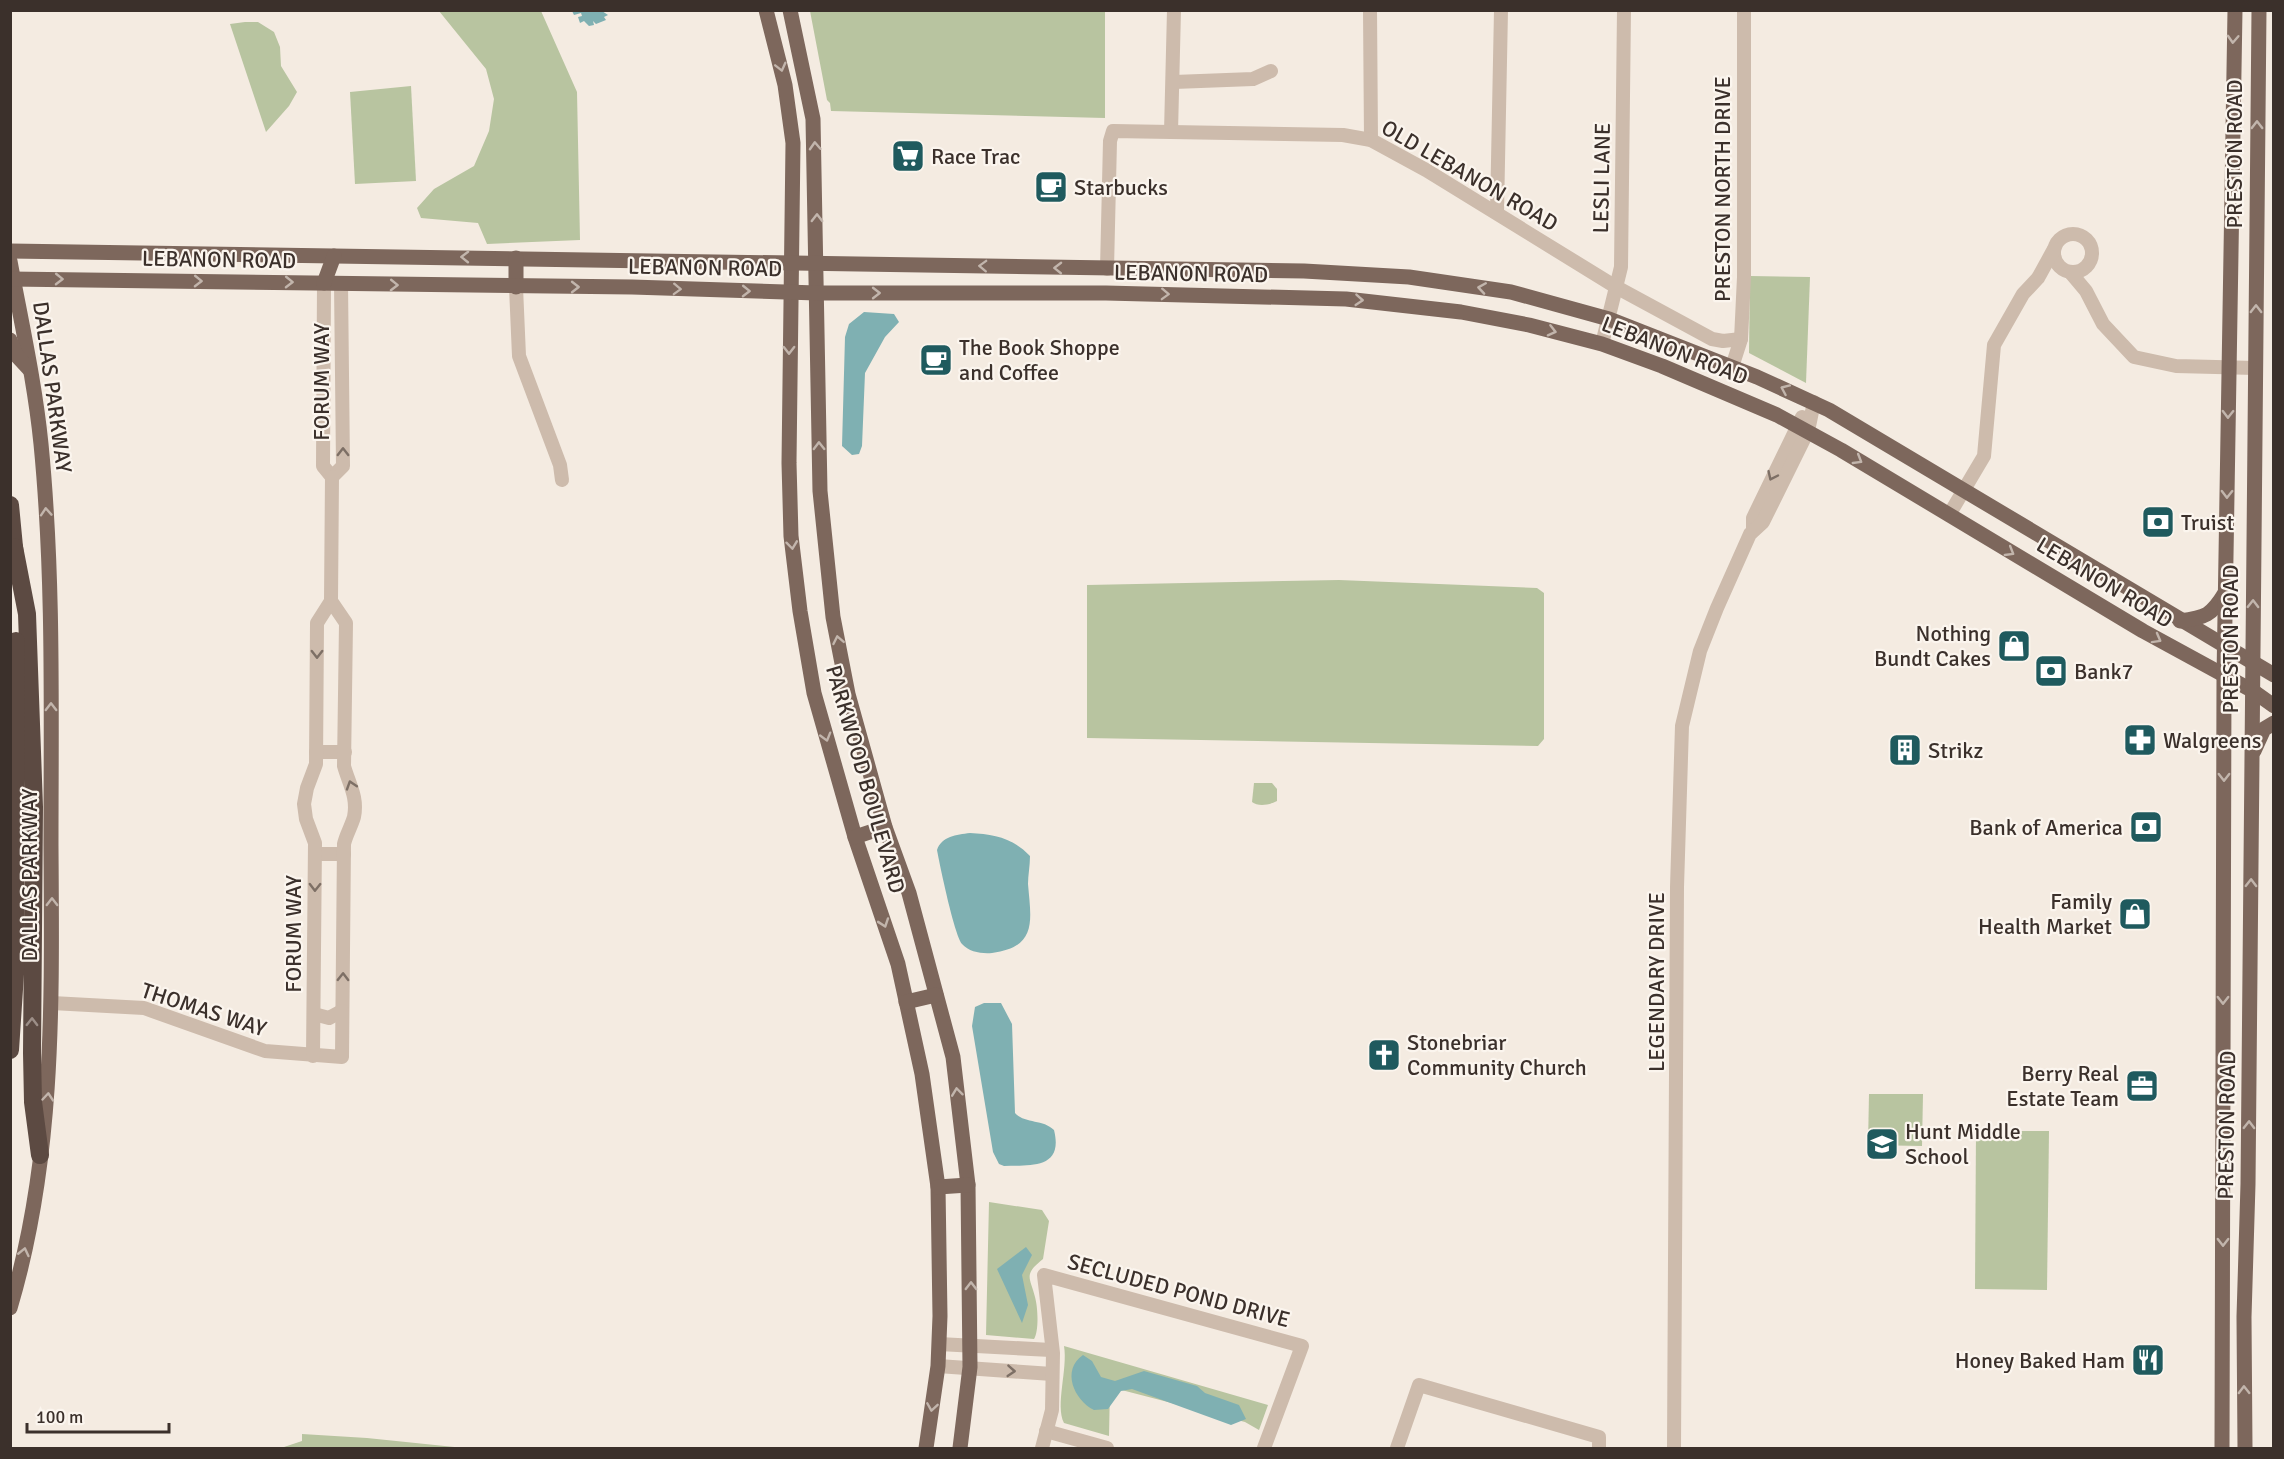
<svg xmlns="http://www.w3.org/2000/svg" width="2284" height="1459" font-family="Signika,sans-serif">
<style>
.green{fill:#b8c4a0}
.water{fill:#7fb0b2}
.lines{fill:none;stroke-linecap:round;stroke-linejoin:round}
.minor{stroke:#cdbbac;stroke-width:14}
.major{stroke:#7d675c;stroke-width:15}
.highway{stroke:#5c4a42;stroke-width:18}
.oneway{stroke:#c2b5ac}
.oneway2{stroke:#7d6f65}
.oneway3{stroke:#9c8e87}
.labels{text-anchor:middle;stroke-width:4.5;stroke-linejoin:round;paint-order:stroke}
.street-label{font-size:22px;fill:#3b302b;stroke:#fbf5ee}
.poi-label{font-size:22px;fill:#3b302b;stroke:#fbf5ee;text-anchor:start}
</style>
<rect width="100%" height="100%" fill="#f4ebe1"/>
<g class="green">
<path d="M439,11H541L577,92L580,240L487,244L478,223L421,218L417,208L434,189L474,166L489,131L494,99L486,69Z"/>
<path d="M810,11H1105V118L831,111L830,103L827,100Z"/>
<path d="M245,22H258L274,32L280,47L281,66L297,92L289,106L266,132L230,24Z"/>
<path d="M411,86L416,181L355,184L350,92Z"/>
<path d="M1750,276L1810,277L1806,383L1749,353Z"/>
<path d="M1339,580L1537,588L1544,593V739L1538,746L1087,738V585Z"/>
<path d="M1254,783H1272L1277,789V801C1270,805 1258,807 1252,802Z"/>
<path d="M1869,1094H1923L1922,1146L1868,1145Z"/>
<path d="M1976,1131H2049L2047,1290L1975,1289Z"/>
<path d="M989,1202L1042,1210L1049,1221L1043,1259C1023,1275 1030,1277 1035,1297C1038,1308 1039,1331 1034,1339L986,1335Z"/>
<path d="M1064,1346L1268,1405L1259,1430L1245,1422L1110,1387L1109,1436L1064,1423C1055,1405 1068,1369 1064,1346Z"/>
<path d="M302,1434L367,1438L464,1448H281L302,1441Z"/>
</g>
<g class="water">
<path d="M572,11H602L608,15L604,17L606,20L596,24L593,21L594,25L589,26L584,21L580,23L578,17L582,16L581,13L574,15Z"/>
<path d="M864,312L894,314L899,322L885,337L865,373L862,446L859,454L852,455L842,446L845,337L849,324Z"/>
<path d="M970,833C994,834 1013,838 1030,856C1030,866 1028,875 1028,884C1031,920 1038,947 992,953C982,954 969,952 962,944C954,933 940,866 937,850C942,836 956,835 970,833Z"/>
<path d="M984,1003H1001L1012,1024L1015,1113C1025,1124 1043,1119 1054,1130C1064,1170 1029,1165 1004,1166L999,1164L993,1152L972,1026L975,1007Z"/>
<path d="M1026,1247L1032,1255L1022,1275L1028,1305L1022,1323L997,1269Z"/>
<path d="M1083,1355L1092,1361L1101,1377L1115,1381L1144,1371L1197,1386L1205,1393L1239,1405L1246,1419L1231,1425L1132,1389L1121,1391L1108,1409L1094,1410C1074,1400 1061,1370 1083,1355Z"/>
</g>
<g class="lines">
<g class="minor">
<path d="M1370,10L1371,140"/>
<path d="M1174,82L1253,79L1271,71"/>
<path d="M1171,132L1174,10"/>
<path d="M1497,212L1501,10"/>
<circle cx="2073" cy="253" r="19"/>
<path d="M1107,269L1110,141L1113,131L1343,135L1371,140L1426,170L1616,287L1712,339L1723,341L1741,339"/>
<path d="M2070,272L2086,291L2103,324L2134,357L2176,366L2255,368"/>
<path d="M324,283L323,466L332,477L343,466L341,283"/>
<path d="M516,287L519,356L560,465L562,480"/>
<path d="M1602,344L1621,267L1624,10"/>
<path d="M1732,367L1741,339L1744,277V10"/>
<path d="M1949,515L1984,456L1994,345L2023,294L2038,278L2054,249"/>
<path d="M1753,529V518L1802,417"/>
<path d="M316,752H345"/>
<path d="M315,854H344"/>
<path d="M52,1003L144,1008L265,1051L342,1057L344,844C346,835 351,827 354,817C358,797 349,784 344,766L346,623L331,601"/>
<path d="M314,1014L329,1018L342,1011"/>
<path d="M313,1056L315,843L306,819L304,804L307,788L316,764L317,623L331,601L332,477"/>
<path d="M939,1344L1051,1350"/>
<path d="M938,1366L1052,1374"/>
<path d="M1046,1431L1107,1448"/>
<path d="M1042,1448L1052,1410L1053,1353L1044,1275L1302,1346L1264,1448"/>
<path d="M1397,1448L1419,1385L1599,1437V1448"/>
<path d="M1674,1448L1677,887L1682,726L1700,651L1717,608L1750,534L1763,522L1808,431L1814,402"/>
</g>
<g class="major">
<path d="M766,10L785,85L793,143L789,463L791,536L800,611L814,693L855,837L898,964L922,1074L938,1187L940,1316L938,1366L926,1448"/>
<path d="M790,10L813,119L820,491L833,617L848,694L885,827L909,893L953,1057L968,1185L970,1367L960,1448"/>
<path d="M10,251L1304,271L1409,277L1511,292L1609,319L1757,377L1829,410L2274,675"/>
<path d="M516,258V287"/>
<path d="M10,261C21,321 35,383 41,444C54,577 51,712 51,846C52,1001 55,1158 10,1308"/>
<path d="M10,279L632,287L817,293H1106L1346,299L1461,312L1529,325L1602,344L1662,366L1777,415L1841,450L2143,631L2253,691L2274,706"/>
<path d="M324,283L334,256"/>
<path d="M10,340L16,355L29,369"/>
<path d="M2180,621C2206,617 2211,616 2225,593"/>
<path d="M2254,751L2264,729L2274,723"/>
<path d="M855,837L885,827"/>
<path d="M906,1002L936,995"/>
<path d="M938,1187L968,1185"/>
<path d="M2222,1448L2224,677L2235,10"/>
<path d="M2245,1448L2244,1317L2248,1184L2259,10"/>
</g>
<g class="highway">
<path d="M10,505L15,557"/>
<path d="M14,547L27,614L34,807L32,1053L33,1102L40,1155"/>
<path d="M10,1050L15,974L16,641"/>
</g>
</g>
<defs><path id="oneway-chevron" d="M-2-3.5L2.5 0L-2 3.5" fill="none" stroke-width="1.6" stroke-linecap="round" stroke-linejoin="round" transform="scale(1.5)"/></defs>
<g class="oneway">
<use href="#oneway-chevron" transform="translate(2233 39) rotate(93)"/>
<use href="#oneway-chevron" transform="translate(781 67) rotate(76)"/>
<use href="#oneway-chevron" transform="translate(2257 125) rotate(-90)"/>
<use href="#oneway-chevron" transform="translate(815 146) rotate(-93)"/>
<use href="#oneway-chevron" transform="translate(817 218) rotate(-90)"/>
<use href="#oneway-chevron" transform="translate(465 257) rotate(-179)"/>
<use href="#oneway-chevron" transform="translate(983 266) rotate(-178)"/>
<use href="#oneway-chevron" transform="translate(1058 268) rotate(-179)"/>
<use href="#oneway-chevron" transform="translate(59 279) rotate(1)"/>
<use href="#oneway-chevron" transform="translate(198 281) rotate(1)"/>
<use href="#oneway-chevron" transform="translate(289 282) rotate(1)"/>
<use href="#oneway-chevron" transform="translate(394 285) rotate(1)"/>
<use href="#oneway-chevron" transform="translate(575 287)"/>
<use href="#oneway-chevron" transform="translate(1482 288) rotate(-171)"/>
<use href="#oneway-chevron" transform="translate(677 289) rotate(2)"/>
<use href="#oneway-chevron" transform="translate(746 291) rotate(1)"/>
<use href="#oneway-chevron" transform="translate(876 293)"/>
<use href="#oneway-chevron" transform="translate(1165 294) rotate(2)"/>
<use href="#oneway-chevron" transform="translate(1359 300) rotate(4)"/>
<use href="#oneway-chevron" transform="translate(2256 309) rotate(-90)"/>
<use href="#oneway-chevron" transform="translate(1552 331) rotate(14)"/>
<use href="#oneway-chevron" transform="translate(789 350) rotate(90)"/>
<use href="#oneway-chevron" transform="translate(1785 389) rotate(-156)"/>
<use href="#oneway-chevron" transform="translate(2228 414) rotate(91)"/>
<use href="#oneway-chevron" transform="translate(819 446) rotate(-91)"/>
<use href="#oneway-chevron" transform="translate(1858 460) rotate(31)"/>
<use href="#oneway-chevron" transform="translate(2227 494) rotate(91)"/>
<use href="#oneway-chevron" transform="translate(46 512) rotate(-94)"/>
<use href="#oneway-chevron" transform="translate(792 545) rotate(83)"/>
<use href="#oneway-chevron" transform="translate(2010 552) rotate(31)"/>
<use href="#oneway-chevron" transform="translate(2253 604) rotate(-89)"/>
<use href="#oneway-chevron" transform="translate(2157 639) rotate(29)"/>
<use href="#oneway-chevron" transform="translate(838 640) rotate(-101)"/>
<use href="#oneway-chevron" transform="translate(51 707) rotate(-90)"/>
<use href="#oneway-chevron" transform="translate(826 737) rotate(74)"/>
<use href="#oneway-chevron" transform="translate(2224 777) rotate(90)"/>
<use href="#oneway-chevron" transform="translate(2251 883) rotate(-89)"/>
<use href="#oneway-chevron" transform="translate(52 902) rotate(-90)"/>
<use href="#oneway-chevron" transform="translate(884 923) rotate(71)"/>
<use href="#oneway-chevron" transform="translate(2223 1000) rotate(90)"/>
<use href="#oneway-chevron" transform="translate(957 1092) rotate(-97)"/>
<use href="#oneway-chevron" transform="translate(48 1097) rotate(-85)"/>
<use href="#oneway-chevron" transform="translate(2249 1125) rotate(-89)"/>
<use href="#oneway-chevron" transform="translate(2223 1242) rotate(90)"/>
<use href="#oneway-chevron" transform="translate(24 1252) rotate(-77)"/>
<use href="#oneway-chevron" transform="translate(971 1286) rotate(-90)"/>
<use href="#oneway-chevron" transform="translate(2244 1390) rotate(-91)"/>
<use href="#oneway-chevron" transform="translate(932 1407) rotate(99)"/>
</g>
<g class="oneway2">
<use href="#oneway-chevron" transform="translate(343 452) rotate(-90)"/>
<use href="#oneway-chevron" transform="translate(1772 476) rotate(115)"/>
<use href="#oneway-chevron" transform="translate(317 654) rotate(90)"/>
<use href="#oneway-chevron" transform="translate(351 785) rotate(-108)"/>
<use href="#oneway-chevron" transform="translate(315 887) rotate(91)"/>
<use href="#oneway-chevron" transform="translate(343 977) rotate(-89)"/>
<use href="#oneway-chevron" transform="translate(1011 1371) rotate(4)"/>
</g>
<use class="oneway3" href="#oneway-chevron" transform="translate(32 1022) rotate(-89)"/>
<defs>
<g id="supermarket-square" transform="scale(1.725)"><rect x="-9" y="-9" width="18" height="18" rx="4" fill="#1f5a5e" stroke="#fbf5ee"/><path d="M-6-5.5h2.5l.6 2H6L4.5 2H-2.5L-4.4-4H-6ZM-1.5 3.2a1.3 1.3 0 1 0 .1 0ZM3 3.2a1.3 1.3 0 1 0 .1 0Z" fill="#fff"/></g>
<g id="cafe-square" transform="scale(1.725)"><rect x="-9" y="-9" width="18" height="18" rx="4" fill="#1f5a5e" stroke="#fbf5ee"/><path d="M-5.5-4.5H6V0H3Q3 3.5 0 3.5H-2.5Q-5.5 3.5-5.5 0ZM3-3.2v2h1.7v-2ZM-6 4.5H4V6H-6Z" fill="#fff"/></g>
<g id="bank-square" transform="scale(1.725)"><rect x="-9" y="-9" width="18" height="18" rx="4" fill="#1f5a5e" stroke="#fbf5ee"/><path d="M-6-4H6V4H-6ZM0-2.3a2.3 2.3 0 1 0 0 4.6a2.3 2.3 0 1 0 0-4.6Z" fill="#fff"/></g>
<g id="shop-square" transform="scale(1.725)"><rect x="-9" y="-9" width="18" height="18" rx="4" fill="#1f5a5e" stroke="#fbf5ee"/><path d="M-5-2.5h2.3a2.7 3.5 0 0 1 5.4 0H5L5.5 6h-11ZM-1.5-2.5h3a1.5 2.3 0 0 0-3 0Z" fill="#fff"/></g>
<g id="pharmacy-square" transform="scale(1.725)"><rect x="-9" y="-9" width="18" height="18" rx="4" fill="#1f5a5e" stroke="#fbf5ee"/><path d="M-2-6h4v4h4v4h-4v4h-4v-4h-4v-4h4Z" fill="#fff"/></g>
<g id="building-square" transform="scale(1.725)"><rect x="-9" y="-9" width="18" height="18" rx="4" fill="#1f5a5e" stroke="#fbf5ee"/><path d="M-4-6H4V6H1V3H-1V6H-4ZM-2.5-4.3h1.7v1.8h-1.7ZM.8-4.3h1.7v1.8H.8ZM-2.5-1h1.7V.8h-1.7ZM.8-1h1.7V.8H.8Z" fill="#fff"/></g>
<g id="church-square" transform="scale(1.725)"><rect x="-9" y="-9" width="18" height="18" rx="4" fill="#1f5a5e" stroke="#fbf5ee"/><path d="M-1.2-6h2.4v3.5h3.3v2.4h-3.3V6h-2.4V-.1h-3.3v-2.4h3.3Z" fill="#fff"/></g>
<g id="office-square" transform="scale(1.725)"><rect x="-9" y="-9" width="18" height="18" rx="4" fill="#1f5a5e" stroke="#fbf5ee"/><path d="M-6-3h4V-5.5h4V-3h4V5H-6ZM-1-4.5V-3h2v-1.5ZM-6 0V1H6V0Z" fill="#fff"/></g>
<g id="school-square" transform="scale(1.725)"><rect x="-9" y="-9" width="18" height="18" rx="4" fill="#1f5a5e" stroke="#fbf5ee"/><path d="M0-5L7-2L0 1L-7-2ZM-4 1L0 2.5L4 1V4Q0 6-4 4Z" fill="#fff"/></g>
<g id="restaurant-square" transform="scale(1.725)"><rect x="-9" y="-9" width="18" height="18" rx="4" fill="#1f5a5e" stroke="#fbf5ee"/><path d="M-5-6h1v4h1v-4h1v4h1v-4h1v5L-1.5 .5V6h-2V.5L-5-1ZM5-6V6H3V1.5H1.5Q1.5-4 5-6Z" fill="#fff"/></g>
</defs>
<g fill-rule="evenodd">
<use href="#supermarket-square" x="908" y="156"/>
<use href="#cafe-square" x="1051" y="187"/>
<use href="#cafe-square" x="936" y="360"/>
<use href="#bank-square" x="2158" y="522"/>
<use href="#shop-square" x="2014" y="646"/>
<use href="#bank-square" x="2051" y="671"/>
<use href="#pharmacy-square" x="2140" y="740"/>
<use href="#building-square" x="1905" y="750"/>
<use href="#bank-square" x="2146" y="827"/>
<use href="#shop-square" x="2135" y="914"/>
<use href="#church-square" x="1384" y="1055"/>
<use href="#office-square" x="2142" y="1086"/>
<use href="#school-square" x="1882" y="1144"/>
<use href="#restaurant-square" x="2148" y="1360"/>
</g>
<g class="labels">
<g class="street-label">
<text transform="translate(2234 154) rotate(-90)" y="8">PRESTON ROAD</text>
<text transform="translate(1470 175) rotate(30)" y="8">OLD LEBANON ROAD</text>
<text transform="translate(1601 178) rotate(-89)" y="8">LESLI LANE</text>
<text transform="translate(1722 189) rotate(-90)" y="8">PRESTON NORTH DRIVE</text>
<text transform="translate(219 259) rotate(1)" y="8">LEBANON ROAD</text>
<text transform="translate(705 267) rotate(1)" y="8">LEBANON ROAD</text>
<text transform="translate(1191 273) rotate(1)" y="8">LEBANON ROAD</text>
<text transform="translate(1675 350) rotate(21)" y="8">LEBANON ROAD</text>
<text transform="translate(321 382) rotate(-90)" y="8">FORUM WAY</text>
<text transform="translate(53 387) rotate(82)" y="8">DALLAS PARKWAY</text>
<text transform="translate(2105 582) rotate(31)" y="8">LEBANON ROAD</text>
<text transform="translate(2230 639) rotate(-90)" y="8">PRESTON ROAD</text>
<text transform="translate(866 779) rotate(74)" y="8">PARKWOOD BOULEVARD</text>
<text transform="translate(29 875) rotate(-90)" y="8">DALLAS PARKWAY</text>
<text transform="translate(293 934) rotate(-90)" y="8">FORUM WAY</text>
<text transform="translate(1656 982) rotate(-90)" y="8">LEGENDARY DRIVE</text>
<text transform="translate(204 1009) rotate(18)" y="8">THOMAS WAY</text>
<text transform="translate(2226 1125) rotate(-89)" y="8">PRESTON ROAD</text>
<text transform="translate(1179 1290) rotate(15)" y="8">SECLUDED POND DRIVE</text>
</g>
<g class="poi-label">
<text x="931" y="164">Race Trac</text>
<text x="1074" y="195">Starbucks</text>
<text x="959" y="355">The Book Shoppe<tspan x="959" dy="25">and Coffee</tspan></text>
<text x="2181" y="530">Truist</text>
<text x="1991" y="641" text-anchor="end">Nothing<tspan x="1991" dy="25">Bundt Cakes</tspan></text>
<text x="2074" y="679">Bank7</text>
<text x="2163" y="748">Walgreens</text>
<text x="1928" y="758">Strikz</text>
<text x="2123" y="835" text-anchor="end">Bank of America</text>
<text x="2112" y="909" text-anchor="end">Family<tspan x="2112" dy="25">Health Market</tspan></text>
<text x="1407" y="1050">Stonebriar<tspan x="1407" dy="25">Community Church</tspan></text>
<text x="2119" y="1081" text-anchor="end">Berry Real<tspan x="2119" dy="25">Estate Team</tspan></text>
<text x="1905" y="1139">Hunt Middle<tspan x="1905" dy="25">School</tspan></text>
<text x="2125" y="1368" text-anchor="end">Honey Baked Ham</text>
</g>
</g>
<rect width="2284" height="1459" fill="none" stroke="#3b302b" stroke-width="24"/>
<path d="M27 1423v9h142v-9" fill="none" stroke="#3b302b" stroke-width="3"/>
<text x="36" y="1423" font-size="18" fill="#3b302b" stroke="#fbf5ee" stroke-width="4.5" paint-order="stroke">100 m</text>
</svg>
